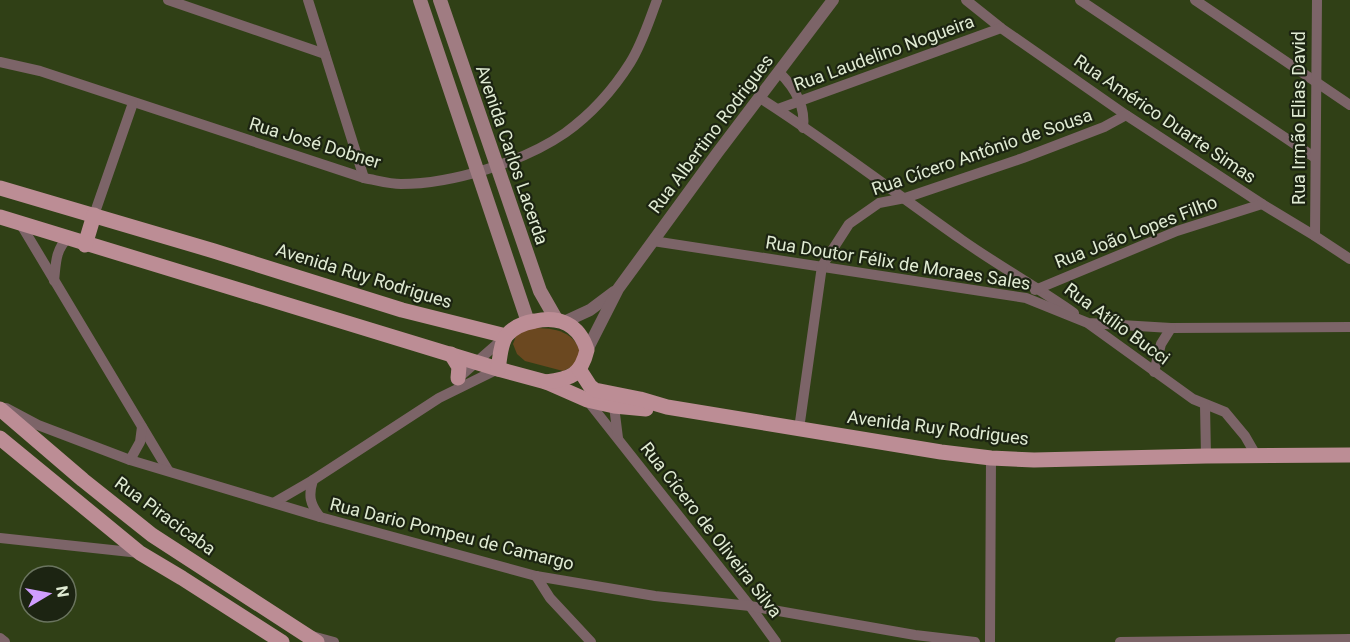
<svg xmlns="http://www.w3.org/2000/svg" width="1350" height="642" font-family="Roboto,sans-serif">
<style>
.green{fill:#6b4820}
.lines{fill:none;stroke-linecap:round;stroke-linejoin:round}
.minor{stroke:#7c6468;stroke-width:10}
.tertiary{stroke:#7c6468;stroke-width:12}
.secondary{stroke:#a07c82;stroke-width:14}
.primary{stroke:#bc8d95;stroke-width:15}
.labels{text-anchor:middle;stroke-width:4.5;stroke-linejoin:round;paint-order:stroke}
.street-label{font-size:18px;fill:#e0ebd3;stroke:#1c2412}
</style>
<rect width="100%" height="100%" fill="#304016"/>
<path class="green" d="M533,328C555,328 576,331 581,356L573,366L563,371L525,361L517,354L513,344L518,331Z"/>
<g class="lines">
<g class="minor">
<path d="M168,0L325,54"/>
<path d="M308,0L364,178"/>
<path d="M966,0L1001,28L1126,115L1262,204L1315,236L1350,259"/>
<path d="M1080,0L1314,157"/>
<path d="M1195,0L1350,105"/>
<path d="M0,62L40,71L364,178C376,180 389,184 401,184C452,184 523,162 565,133C590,115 613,90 630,63C642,44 649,21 657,0"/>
<path d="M779,72C794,87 806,106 803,128"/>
<path d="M760,98C829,142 895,193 962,240C999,266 1037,287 1074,313"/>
<path d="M778,109L1001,28"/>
<path d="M94,215L133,103"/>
<path d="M20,223L168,470"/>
<path d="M1315,236L1317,0"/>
<path d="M653,241L1026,298L1088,323L1171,328L1350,327"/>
<path d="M54,281C56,264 55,250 68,238"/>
<path d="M1035,290L1177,231L1262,204"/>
<path d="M1089,324L1193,399L1225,412L1245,436L1256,455"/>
<path d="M1154,372L1161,344L1171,328"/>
<path d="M456,380L505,337"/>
<path d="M587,400L750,606L776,642"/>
<path d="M1205,405L1206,456"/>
<path d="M614,406L618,438"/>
<path d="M6,408L38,425L130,460L320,517L536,576L655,596L750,606L915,635L975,642"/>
<path d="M799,429L822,266L849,224L879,203L905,198L1023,158L1104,127L1126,115"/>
<path d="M130,460L140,442L142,427"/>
<path d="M313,480C308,496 310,504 320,517"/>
<path d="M275,502L313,480L439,398L498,369"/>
<path d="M0,538L140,553"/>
<path d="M536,576L550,598L591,642"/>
<path d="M312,636L334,642"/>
<path d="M0,638L5,642"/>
<path d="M990,642L991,458"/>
<path d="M1120,642L1350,639"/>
</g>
<g class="tertiary">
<path d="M564,322L590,310L614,292"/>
<path d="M587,350L618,289L718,152L833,0"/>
</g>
<g class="secondary">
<path d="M420,0L528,322"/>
<path d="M440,0L540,291L556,319"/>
</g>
<g class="primary">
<path d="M0,188L214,251L402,310L506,336"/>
<path d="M0,217L498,369L546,382L587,400L614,406L646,409"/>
<path d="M85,245L94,215"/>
<path d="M451,354L459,367L458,378"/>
<path d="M498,369C500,359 500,345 506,336C513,327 523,323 535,321C559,316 579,324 587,350C581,375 571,379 546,382"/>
<path d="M579,369L590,386L595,390L640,399L667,407L941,452L991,458L1034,460L1206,456L1350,455"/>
<path d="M0,409L83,480L152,535L317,642"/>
<path d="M0,438L140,553L182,578L282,642"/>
</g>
</g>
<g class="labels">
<g class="street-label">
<text transform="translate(884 53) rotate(-20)" y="6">Rua Laudelino Nogueira</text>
<text transform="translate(1299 118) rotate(-90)" y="6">Rua Irmão Elias David</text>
<text transform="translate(1165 119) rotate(34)" y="6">Rua Américo Duarte Simas</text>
<text transform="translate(711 134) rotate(-53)" y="6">Rua Albertino Rodrigues</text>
<text transform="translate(315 143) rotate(17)" y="6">Rua José Dobner</text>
<text transform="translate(982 152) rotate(-19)" y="6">Rua Cícero Antônio de Sousa</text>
<text transform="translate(512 155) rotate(71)" y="6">Avenida Carlos Lacerda</text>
<text transform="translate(1136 232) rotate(-21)" y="6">Rua João Lopes Filho</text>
<text transform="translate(898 263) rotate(9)" y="6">Rua Doutor Félix de Moraes Sales</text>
<text transform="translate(364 276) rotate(17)" y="6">Avenida Ruy Rodrigues</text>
<text transform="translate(1117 324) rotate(36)" y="6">Rua Atílio Bucci</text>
<text transform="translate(938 428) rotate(7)" y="6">Avenida Ruy Rodrigues</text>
<text transform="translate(165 516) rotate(36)" y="6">Rua Piracicaba</text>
<text transform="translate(711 530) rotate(52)" y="6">Rua Cícero de Oliveira Silva</text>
<text transform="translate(452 534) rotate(14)" y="6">Rua Dario Pompeu de Camargo</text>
</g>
</g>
<g transform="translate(48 594) rotate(80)"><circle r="28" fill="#1c2412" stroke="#6a745f" stroke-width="1.5"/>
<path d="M0-4.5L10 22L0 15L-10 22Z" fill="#d09dfe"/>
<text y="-9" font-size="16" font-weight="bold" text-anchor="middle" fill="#e0ebd3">N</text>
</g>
</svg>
